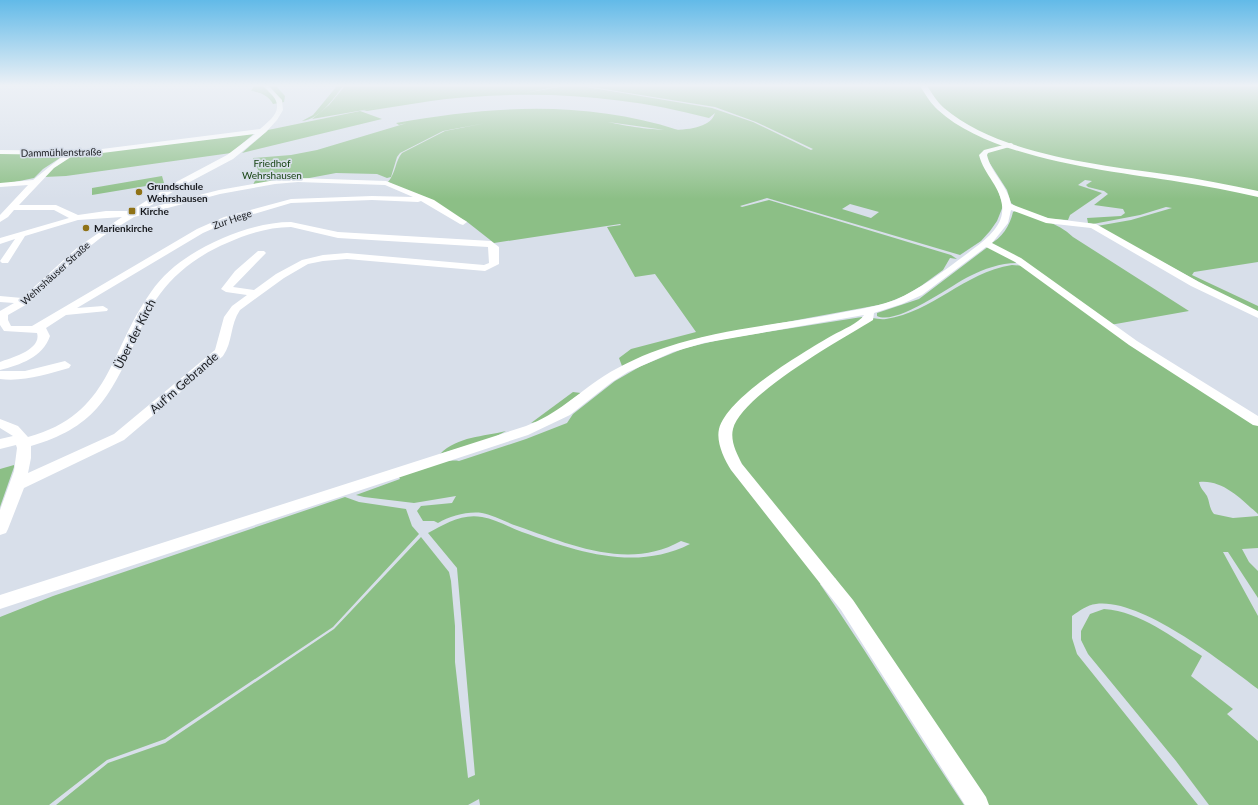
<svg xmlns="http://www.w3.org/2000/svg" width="1258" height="805" font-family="Lato,sans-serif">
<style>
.green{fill:#8cbf86;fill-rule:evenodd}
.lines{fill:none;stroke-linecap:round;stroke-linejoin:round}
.minor{fill:#fff;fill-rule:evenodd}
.major{fill:#fff;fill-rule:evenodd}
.poi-dot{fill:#8f7216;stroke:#d8dfea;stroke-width:1.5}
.labels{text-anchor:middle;stroke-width:3.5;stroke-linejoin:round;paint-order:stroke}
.far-street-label{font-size:10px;fill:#181a1e;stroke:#d8dfea}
.far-park-label{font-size:10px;fill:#103e0c;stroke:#d8dfea}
.far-poi-label{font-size:10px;font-weight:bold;fill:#181a1e;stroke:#d8dfea;text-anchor:start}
.street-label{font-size:12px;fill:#181a1e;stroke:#d8dfea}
</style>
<rect width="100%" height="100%" fill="#d8dfea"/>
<g class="green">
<path d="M254,86H276L285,96L284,102L273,104C269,96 261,92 251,91Z"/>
<path d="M337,86H343C333,99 320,119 302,121L313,115Z"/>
<path d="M345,86H560L524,93L565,86H581L712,108L753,122L811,150L813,149L756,122L715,107L585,86H1258V262L1194,272L1192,275L1258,306V313L1239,304L1097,226L1131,220L1172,208L1166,207L1140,215L1093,224L1088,223L1087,218L1121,216L1125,213L1123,209L1094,205L1108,194L1104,191L1088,187L1086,185L1092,181L1085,180L1078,185L1102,193L1070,215L1068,220L1050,219L1019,209L1011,203L1007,190L989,162L1003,206L997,221L990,231L981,241L960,255L767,198L740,206L742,207L769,200L951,255L957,259L950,258L943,270L921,286L904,296L884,304L700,338L622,366L619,358L631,349L696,332L655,274L635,277L607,227L621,225L620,224L494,243L466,221L388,182C396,173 395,161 402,153L445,131L486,123L443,131L400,153L397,157L391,177L387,178L377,174L336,173L304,179L253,185L259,172L253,158L291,155L317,150L407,123L399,125L396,123C492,106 584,100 678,130H665L608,122C629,127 707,141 715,113L709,118C628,97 553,91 470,97C435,99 401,106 367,111L363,110L381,107L312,119L329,105ZM850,204L879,212L871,218L842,209Z"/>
<path d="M360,111L382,119L242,153L268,130Z"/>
<path d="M256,132L231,153L66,176L44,177L51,169L71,156Z"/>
<path d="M0,153L62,155L63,156L43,169L34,178L0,185Z"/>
<path d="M162,176L164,183L92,195V188Z"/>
<path d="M1015,211C1036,217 1057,222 1073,237L1189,311L1110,325L989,244C1002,239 1010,225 1013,212Z"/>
<path d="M989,246L1006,254L1017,263C1000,263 984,269 970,276C951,285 897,326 877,316V313L919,299Z"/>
<path d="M1012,265L1025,266L1258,424V514C1242,500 1223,479 1199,482C1200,488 1204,491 1207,496C1210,503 1209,508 1214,514L1233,518L1258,516V548L1242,549L1249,562L1258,571V598L1228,552H1223L1258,616V689C1222,662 1141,598 1096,604C1087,605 1079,611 1072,616V638L1077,654L1198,805H985L835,578L820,584C870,656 915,732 964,805H480L479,799L468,805H56L108,763L165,743L334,629L421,537L449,572L451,581L455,626V662L468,778L475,775L457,568L428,533C444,524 463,513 482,517C495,519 509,527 522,532C576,551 635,572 690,544L681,541C628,571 569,544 517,526C506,522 493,515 482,513C468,511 450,516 438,523L434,521H423L417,511L421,506L452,503L456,496L414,503L364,497L356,495L400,479L399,477C415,471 443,458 459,461L526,439L567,423L573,414L615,381L641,366L685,348L723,339L862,317C870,317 878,320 886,319C933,312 963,273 1012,265Z"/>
<path d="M573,392L581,393L543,421L531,423Z"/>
<path d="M506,431L493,438L440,454C458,436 483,437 506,431Z"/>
<path d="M14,465V467L0,507V469Z"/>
<path d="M345,497L359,502L406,509L412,526L419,534L333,627L165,739L107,760L49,805H0V617L53,596Z"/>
<path d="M1104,609C1142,612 1171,637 1202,656L1191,676L1233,709L1227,714L1258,741V805H1209L1176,761L1088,654L1081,640V631L1090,614Z"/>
</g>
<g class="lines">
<g class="minor">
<path d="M263,86H269L282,100L283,110L277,120L266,132L233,159L184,185L145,209L219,190L275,180L298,178L386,181L434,200L467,222L463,225L460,224L421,201L418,202L372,200L291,203L230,221L203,233L77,308L103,306L108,309L107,311L66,315L46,328L50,336C43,357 20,365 0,370V362C11,358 42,350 37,333L4,331L0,325V311L14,303L0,302V296L22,298L78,247L122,217L78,220L25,236L8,263H2L0,261L15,239L0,244V238L69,218L54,210H14L8,217L0,222V215L28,185L0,187V183L33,180L64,155L0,154V150L86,151L260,129C268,122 281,113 276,101C274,96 267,90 263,86ZM255,134L227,155L178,181L130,211H106L78,215L56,205H19L54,168L74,155H86ZM298,182L385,185L413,197L372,196L291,199L224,217L197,229L32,326H11L8,320V315L29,303L84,251L103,236L134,217L220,194L275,184Z"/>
<path d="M1011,143L1013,144V146L988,153L987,155C991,173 1008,186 1011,204L1048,218L1096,224L1199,282L1258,311V318L1191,286L1091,228L1046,223L1011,210L1008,223L992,243L1021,258L1137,341L1258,416V426L1253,425L1129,345L1015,262L986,247L922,295L902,304L874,313L873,320C842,339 741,395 733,429C730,441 737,454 742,464L853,600L986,797L989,805H965L841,610L731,470C724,459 716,442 719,429C728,396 804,352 833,335C842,330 859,323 864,315L704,343L673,352L628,372L612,382L570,415L528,435L0,609V595L526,426C559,413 575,395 604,376C623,364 645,354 667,347C717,330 772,325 824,316C848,311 872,308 895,300C921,289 945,270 968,253C981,243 1000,230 1002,213C1005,190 984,176 979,155L984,150Z"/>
<path d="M291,222L338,232L491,241L499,247V264L485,271L347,259L323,261L308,264L284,278L240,310C230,324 233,342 223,356L124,440L24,488L8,529L6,533L0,535V510L14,471L17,448L16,445L0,449V439L13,436L0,428V419L18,426L28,437C112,414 108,352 151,292C168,267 195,250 223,238C244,229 268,222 291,222ZM291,227L338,238L488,247L489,263L484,265L347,253L323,255L302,260L276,274L254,290L233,287L266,253L264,251H258L235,271L221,289L226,292L247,295L232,306L224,317L215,350L114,434L28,473L31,458V446C93,428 109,399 135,342C142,326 149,308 160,294C177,271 201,254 227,243C247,234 269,227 291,227Z"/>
<path d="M65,361L71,365L69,368C47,374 24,382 0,379V371H25Z"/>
</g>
<path class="major" d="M920,86H927C932,93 937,102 944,108C999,155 1101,165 1171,175C1200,179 1229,185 1258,191V197C1232,191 1206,186 1180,182C1110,171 991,159 938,110C931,104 925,94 920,86Z"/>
</g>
<linearGradient id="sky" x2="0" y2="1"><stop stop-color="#62bae8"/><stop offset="0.43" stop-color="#edf1f6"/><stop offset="1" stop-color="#edf1f6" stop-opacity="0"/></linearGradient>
<rect width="1258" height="199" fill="url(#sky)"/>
<g class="poi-dot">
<circle cx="139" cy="192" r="4"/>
<rect x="128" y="207" width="8" height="8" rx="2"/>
<circle cx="86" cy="228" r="4"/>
</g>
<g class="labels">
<g class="far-street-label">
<text transform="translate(61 152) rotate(-1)" y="4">Dammühlenstraße</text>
<text transform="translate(232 219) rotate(-19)" y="4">Zur Hege</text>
<text transform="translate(55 273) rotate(-42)" y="4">Wehrshäuser Straße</text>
</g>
<g class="far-park-label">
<text x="272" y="167">Friedhof<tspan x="272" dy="12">Wehrshausen</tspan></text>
</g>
<g class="far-poi-label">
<text x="147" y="190">Grundschule<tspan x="147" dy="12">Wehrshausen</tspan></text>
<text x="140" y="215">Kirche</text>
<text x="94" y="232">Marienkirche</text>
</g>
<g class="street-label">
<text transform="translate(135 334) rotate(-63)" y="4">Über der Kirch</text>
<text transform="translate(184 383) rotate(-41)" y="4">Auf'm Gebrande</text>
</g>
</g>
</svg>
